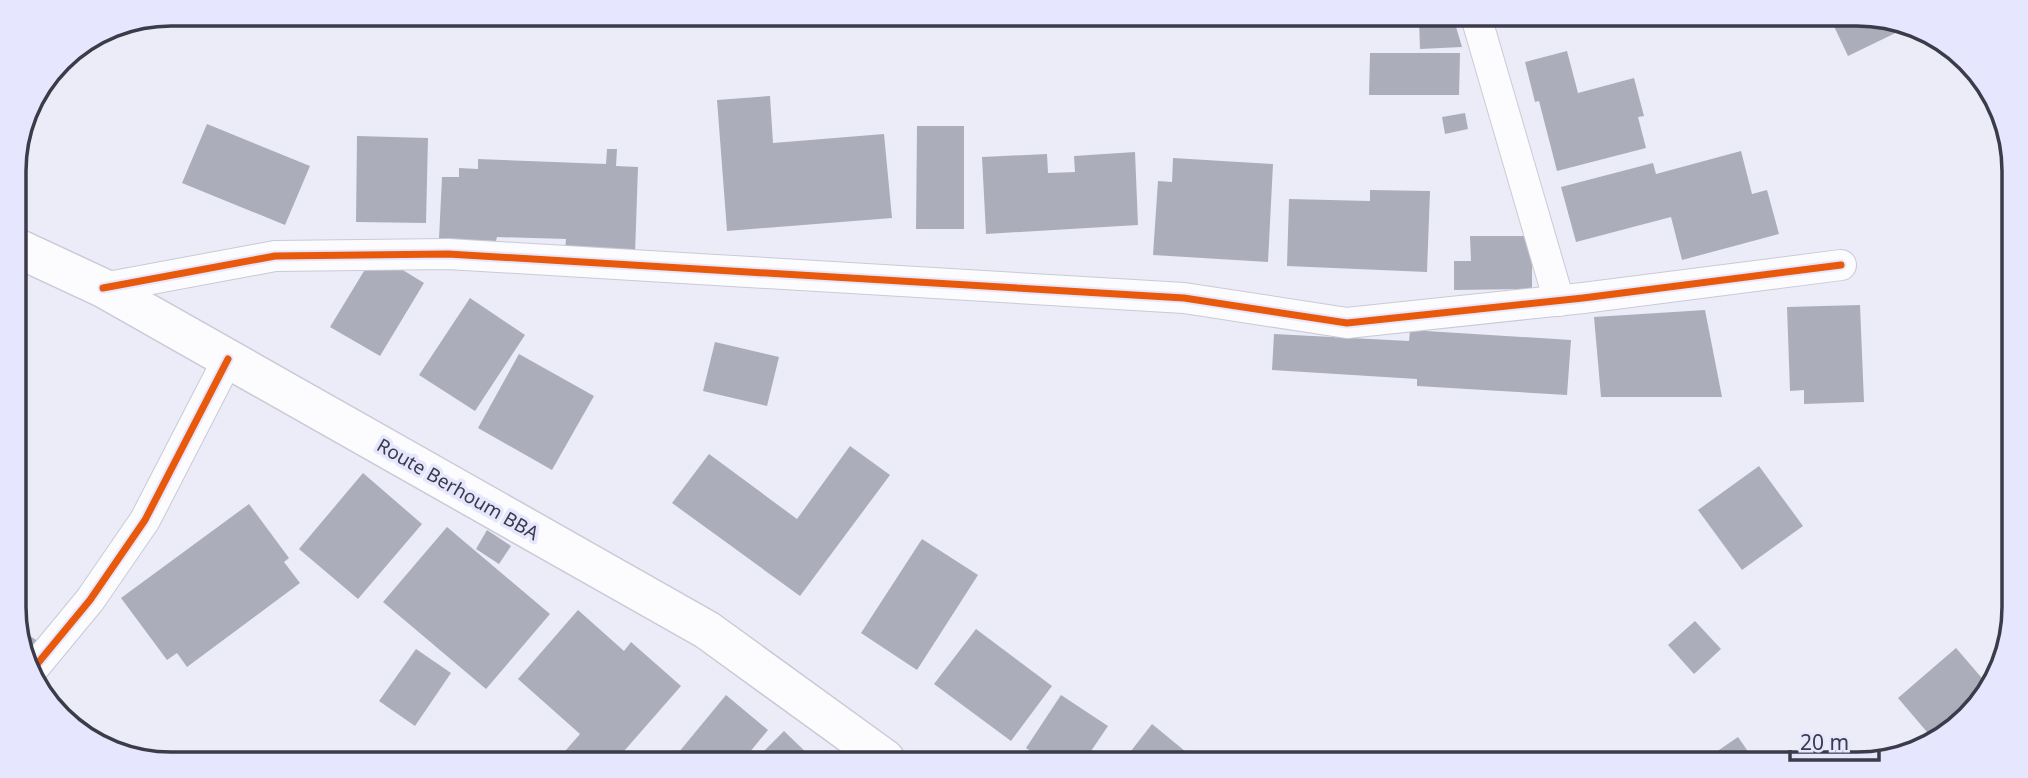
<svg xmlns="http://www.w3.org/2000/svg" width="2028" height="778" font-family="'Noto Sans',sans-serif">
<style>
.building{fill:#abaeba}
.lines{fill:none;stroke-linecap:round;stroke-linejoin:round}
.street-casing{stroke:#cacad7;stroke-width:32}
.secondary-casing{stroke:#cacad7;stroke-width:41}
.street{stroke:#fcfcfe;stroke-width:30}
.secondary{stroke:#fcfcfe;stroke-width:38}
.cycleway-casing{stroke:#e6e7fe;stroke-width:11}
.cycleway{stroke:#e8590c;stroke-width:7}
.labels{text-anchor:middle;stroke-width:7;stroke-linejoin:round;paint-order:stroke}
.street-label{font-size:19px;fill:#3b3b4a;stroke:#e6e7fe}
.rim{fill:none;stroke:#3b3b4a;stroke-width:3.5}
</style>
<rect width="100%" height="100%" fill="#ececf8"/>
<g class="building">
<path d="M1419,20H1454L1462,47L1420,49Z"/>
<path d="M1832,22H1908L1912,25L1848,56Z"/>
<path d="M1567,51L1578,93L1634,78L1644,116L1638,117L1646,148L1557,171L1539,101L1535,102L1525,62Z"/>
<path d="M1370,53H1460L1459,95H1369Z"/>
<path d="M770,96L773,143L884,134L892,218L727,231L717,100Z"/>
<path d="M1465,113L1468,129L1445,134L1442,117Z"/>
<path d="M207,124L310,166L285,225L182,183Z"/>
<path d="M917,126H964V229H916Z"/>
<path d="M357,136L428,138L426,223L356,222Z"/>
<path d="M607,149H617L616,166L638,167L635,254L565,251L566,239L497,237L496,241L439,239L442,177H459V168L478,169V159L606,164Z"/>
<path d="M1741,151L1752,194L1767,190L1779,234L1682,260L1671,217L1576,242L1561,187L1653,163L1656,174Z"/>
<path d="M1135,152L1138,225L986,234L982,157L1047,154L1048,173L1075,172L1074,156Z"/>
<path d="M1173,158L1273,164L1268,262L1153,255L1158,181L1172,182Z"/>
<path d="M1370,190L1430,191L1427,272L1287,266L1289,199L1370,201Z"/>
<path d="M1470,236H1532V289L1454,290V261H1471Z"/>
<path d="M375,253L424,283L380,356L330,327Z"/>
<path d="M470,298L525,335L475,411L419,375Z"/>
<path d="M1860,305L1864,402L1804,404V390L1790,391L1787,307Z"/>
<path d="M1705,310L1722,397H1601L1594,317Z"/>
<path d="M1410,330L1571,340L1567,395L1417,386V379L1272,370L1274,334L1409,341Z"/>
<path d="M715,342L779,357L767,406L703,391Z"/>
<path d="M519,354L594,396L552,470L478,428Z"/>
<path d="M850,446L890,475L800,596L672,503L709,454L797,519Z"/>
<path d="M1759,466L1803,526L1742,570L1698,510Z"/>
<path d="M363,473L422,524L358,599L299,549Z"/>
<path d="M249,504L289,558L284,562L300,583L187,667L177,653L167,660L121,598Z"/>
<path d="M447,527L550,614L486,689L383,602Z"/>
<path d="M487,530L511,546L499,564L476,549Z"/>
<path d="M922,539L978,575L917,670L861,633Z"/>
<path d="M578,610L624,651L631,642L681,686L618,758L601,756L599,758H559L580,734L518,679Z"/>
<path d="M1695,621L1721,649L1694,674L1668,645Z"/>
<path d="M17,628L41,643L29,661L17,637Z"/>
<path d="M976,629L1052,686L1011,741L934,684Z"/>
<path d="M1956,648L1987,684L1952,732L1933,739L1898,698Z"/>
<path d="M416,649L451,673L415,726L379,701Z"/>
<path d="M42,688L108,739L104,744L53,710Z"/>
<path d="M726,695L768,730L745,758H674Z"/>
<path d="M1061,695L1108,726L1085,760H1043L1026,748Z"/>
<path d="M1152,724L1197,761L1124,760Z"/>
<path d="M784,731L813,759L757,758Z"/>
<path d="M1738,737L1756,763H1700Z"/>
<path d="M118,742L138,756H120L112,750Z"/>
</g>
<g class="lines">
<g class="street-casing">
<g id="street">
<path d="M1477,20L1559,301"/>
<path d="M103,288L275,256L448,254L1184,298L1347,323L1583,298L1841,265"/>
<path d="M33,669L90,600L145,520L228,359"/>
</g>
</g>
<g class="secondary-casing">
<path id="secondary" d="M15,247L103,288L707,630L885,759"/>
</g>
<use href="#street" class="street"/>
<use href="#secondary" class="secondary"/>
<g class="cycleway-casing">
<g id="cycleway">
<path d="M103,288L275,256L448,254L1184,298L1347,323L1583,298L1841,265"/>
<path d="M33,669L90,600L145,520L228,359"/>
</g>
</g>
<use href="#cycleway" class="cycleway"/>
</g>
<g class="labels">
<g class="street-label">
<text transform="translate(458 489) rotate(30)" y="7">Route Berhoum BBA</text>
</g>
</g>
<path d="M0 0H2028V778H0ZM171 26H1857A145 145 0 0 1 2002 171V607A145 145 0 0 1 1857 752H171A145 145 0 0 1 26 607V171A145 145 0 0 1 171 26Z" fill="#e6e7fe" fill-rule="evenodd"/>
<path class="rim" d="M171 26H1857A145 145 0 0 1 2002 171V607A145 145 0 0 1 1857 752H171A145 145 0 0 1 26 607V171A145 145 0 0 1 171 26Z"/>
<path d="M1790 750v10h89v-10" fill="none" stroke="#3b3b4a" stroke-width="3.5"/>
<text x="1800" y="750" font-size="21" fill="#3b3b4a" stroke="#e6e7fe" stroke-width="5" paint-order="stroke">20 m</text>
</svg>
